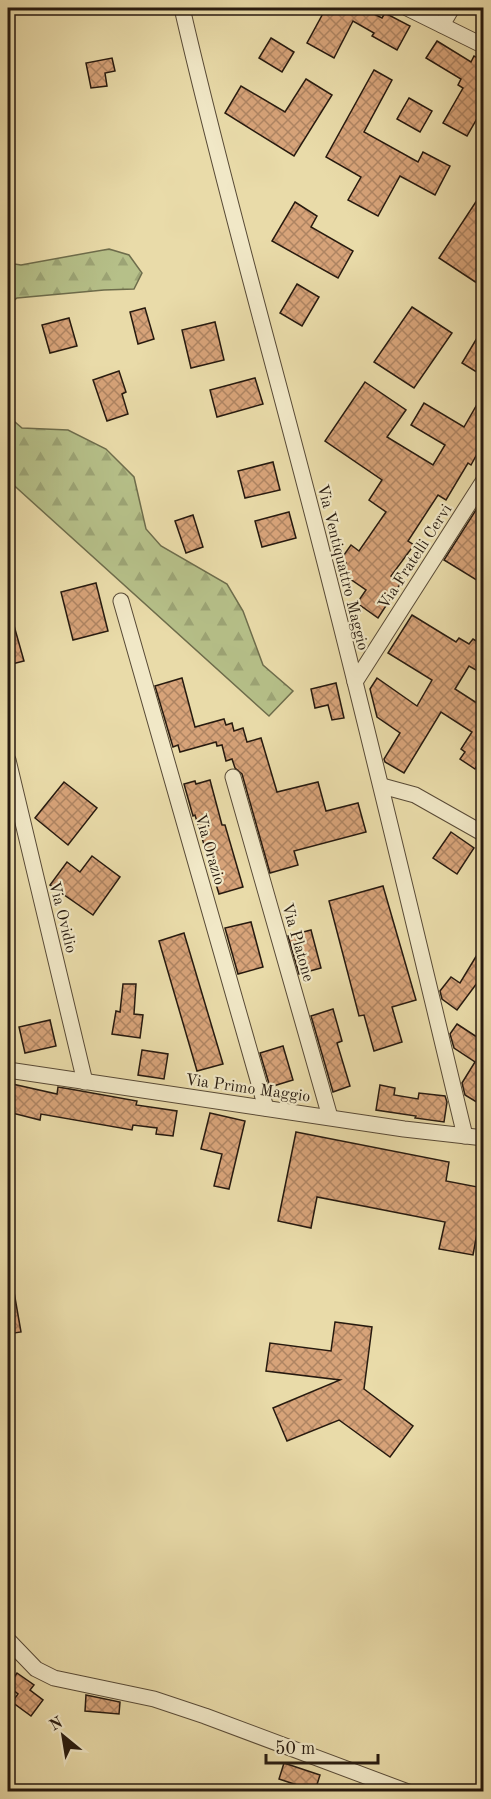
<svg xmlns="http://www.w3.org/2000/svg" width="491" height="1799" font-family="'Old Standard TT',serif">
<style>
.forest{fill:url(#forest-firs);stroke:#6e6d4c;stroke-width:1.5}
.building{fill:url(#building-cross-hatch);stroke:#271a0f;stroke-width:1.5}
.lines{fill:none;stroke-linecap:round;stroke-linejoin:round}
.street-casing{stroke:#584a36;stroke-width:17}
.street{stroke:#f1e8c7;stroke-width:15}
.labels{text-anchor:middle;stroke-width:4.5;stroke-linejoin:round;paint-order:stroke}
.street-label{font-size:16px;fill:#271a0f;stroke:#f1e8c7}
</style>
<defs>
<pattern id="forest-firs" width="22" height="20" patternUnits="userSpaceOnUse" patternTransform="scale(1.5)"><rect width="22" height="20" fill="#b6c089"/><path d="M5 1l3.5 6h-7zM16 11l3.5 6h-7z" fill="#9ca475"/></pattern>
<pattern id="building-cross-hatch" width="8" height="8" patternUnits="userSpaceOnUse" patternTransform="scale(1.5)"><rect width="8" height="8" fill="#d7a379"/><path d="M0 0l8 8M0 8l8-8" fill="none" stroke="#ae8462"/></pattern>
</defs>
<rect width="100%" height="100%" fill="#e9dba9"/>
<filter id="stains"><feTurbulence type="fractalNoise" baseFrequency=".00333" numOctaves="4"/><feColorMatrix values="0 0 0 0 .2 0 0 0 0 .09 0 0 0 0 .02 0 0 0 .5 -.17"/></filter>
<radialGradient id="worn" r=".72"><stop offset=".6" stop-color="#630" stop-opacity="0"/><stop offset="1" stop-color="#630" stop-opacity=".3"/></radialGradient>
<g class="forest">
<path d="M109,249L129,255L142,273L134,289L104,290L17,298L8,305V263L21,265Z"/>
<path d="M8,416L22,428L68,430L106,449L134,477L146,529L161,546L227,584L243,611L263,665L293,691L269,716L8,480Z"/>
</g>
<g class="building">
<path d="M326,8H362L382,18L385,13L410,26L397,50L372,36L374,33L353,21L334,58L307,43Z"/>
<path d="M271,38L294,52L282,72L259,58Z"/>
<path d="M437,41L471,62L474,56L483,61V108L467,136L443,123L463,88L458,85L461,79L426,58Z"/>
<path d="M112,58L115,71L105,73L107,86L91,88L86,63Z"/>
<path d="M374,70L392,80L364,132L418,162L423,152L450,166L435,195L400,176L378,216L348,200L361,177L326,157Z"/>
<path d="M306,79L332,95L294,156L225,113L241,86L285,112Z"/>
<path d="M409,98L432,111L420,132L397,119Z"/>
<path d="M483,191V287L439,258Z"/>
<path d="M295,202L317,216L311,227L353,251L338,278L272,241Z"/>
<path d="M297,284L319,297L302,326L280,313Z"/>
<path d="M412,307L452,333L414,388L374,362Z"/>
<path d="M145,308L154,339L138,344L130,312Z"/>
<path d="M69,318L77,346L50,353L42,325Z"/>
<path d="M215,322L224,360L191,368L182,330Z"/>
<path d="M483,328V376L462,363Z"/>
<path d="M119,371L126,392L122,394L128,414L107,421L93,380Z"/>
<path d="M255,378L263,404L217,417L210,390Z"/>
<path d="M365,382L406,410L387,437L433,465L445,445L411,425L424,403L464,427L483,394V443L471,465L468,463L446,500L438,495L408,541L414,545L391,576L401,583L378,618L357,603L366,590L340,572L346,563L341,559L351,545L359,551L386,512L369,500L382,480L325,441Z"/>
<path d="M273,462L280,490L245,498L238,471Z"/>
<path d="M483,499V584L444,560Z"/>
<path d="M289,512L296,538L262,547L255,521Z"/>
<path d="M193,515L203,547L186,553L175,521Z"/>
<path d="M96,583L108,631L73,640L61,592Z"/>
<path d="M11,615L24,661L8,665V616Z"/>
<path d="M412,615L456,642L459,638L469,644L473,639L483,645V674L469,666L455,689L483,707V756L475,769L460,759L465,752L461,749L472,732L441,712L404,773L385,762L384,759L400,733L377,717L370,689L377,678L417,706L432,680L388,653Z"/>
<path d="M182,678L195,727L224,719L226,725L232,723L234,731L243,728L247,742L261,738L277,792L318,782L326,811L358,803L366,832L294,851L298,865L270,873L242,774L235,768L232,759L226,761L222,745L217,746L216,742L180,752L178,745L173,747L155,686Z"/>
<path d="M336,683L344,718L332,720L328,705L315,708L311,689Z"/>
<path d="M210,780L222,825H225L243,887L219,894L195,815L193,816L184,784L195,781L196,784Z"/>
<path d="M64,782L97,808L68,845L35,818Z"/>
<path d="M451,832L474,848L457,874L433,858Z"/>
<path d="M92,856L120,877L93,915L50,885L67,862L80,872Z"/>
<path d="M383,886L416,1000L392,1007L402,1042L374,1051L364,1015L359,1016L329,901Z"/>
<path d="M251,922L263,967L238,974L225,928Z"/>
<path d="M311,930L321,968L299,974L288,936Z"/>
<path d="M184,933L223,1064L197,1071L159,941Z"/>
<path d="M483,945V987L477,983L457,1010L442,999L440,991L451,977L460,983Z"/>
<path d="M123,984H136L134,1014L143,1015L140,1038L112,1034L116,1011L120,1012Z"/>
<path d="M333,1009L342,1041L337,1043L350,1086L333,1092L311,1016Z"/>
<path d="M50,1020L56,1046L25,1053L19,1027Z"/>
<path d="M457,1024L483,1041V1106L465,1095L462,1083L475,1062L454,1048L450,1034Z"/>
<path d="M283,1046L293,1080L270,1087L260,1053Z"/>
<path d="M142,1050L168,1054L164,1079L138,1075Z"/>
<path d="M8,1083L57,1094L58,1087L70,1089L137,1101L136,1105L177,1111L173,1136L156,1134L157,1128L133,1125L132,1130L41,1114L40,1120L8,1112Z"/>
<path d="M380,1085L395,1088L394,1095L418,1099L419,1093L445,1096L447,1102L444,1122L415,1118L416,1116L376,1110Z"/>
<path d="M210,1113L245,1121L229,1189L214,1186L222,1154L201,1149Z"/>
<path d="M296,1132L449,1162L446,1181L483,1188V1201L473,1255L439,1249L445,1222L317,1197L311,1228L278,1221Z"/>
<path d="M14,1292L21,1332L8,1334V1293Z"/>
<path d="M335,1322L372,1327L364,1389L413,1426L390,1457L339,1420L287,1441L273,1408L340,1380L266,1371L270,1343L331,1351Z"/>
<path d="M17,1673L34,1685L30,1690L43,1700L31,1716L12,1702L18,1694L8,1686Z"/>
<path d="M86,1695L120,1702L119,1714L85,1711Z"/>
<path d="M284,1763L320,1775L315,1791L279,1779Z"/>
</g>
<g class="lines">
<g class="street-casing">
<g id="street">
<path d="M182,8C224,190 276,370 322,551C372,745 418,941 465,1136"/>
<path d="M407,8L484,46"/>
<path d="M442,25L452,8"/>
<path d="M121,601L266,1108"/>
<path d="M355,682L484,480"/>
<path d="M8,760L85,1082"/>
<path d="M233,777L330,1117"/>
<path d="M382,786L415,795L484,834"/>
<path d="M8,1070L404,1129L484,1138"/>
<path d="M8,1640L36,1669L54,1678L154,1699L205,1716L408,1792"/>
</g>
</g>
<use href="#street" class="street"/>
</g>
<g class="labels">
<g class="street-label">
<text transform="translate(414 556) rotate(-57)" y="6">Via Fratelli Cervi</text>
<text transform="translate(344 567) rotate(76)" y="6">Via Ventiquattro Maggio</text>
<text transform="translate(211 849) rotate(74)" y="6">Via Orazio</text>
<text transform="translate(64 917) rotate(76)" y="6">Via Ovidio</text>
<text transform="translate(299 942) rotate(74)" y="6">Via Platone</text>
<text transform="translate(248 1087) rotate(8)" y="6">Via Primo Maggio</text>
</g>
</g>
<rect width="491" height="1799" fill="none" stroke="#e9dba9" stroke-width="30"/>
<rect x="9" y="9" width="473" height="1781" fill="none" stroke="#271a0f" stroke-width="3"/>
<rect x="15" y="15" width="461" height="1769" fill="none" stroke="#271a0f" stroke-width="1.5"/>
<g transform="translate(63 1736) rotate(330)" stroke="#f1e8c7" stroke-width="4.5" paint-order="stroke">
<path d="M0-4.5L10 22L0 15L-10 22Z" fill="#271a0f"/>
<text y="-9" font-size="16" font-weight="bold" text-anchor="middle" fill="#271a0f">N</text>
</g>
<path d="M266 1754v9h112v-9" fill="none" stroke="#271a0f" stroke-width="3"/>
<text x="275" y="1754" font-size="18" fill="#271a0f" stroke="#f1e8c7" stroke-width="4.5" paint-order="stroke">50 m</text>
<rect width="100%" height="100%" filter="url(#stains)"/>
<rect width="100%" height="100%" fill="url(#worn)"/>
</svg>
